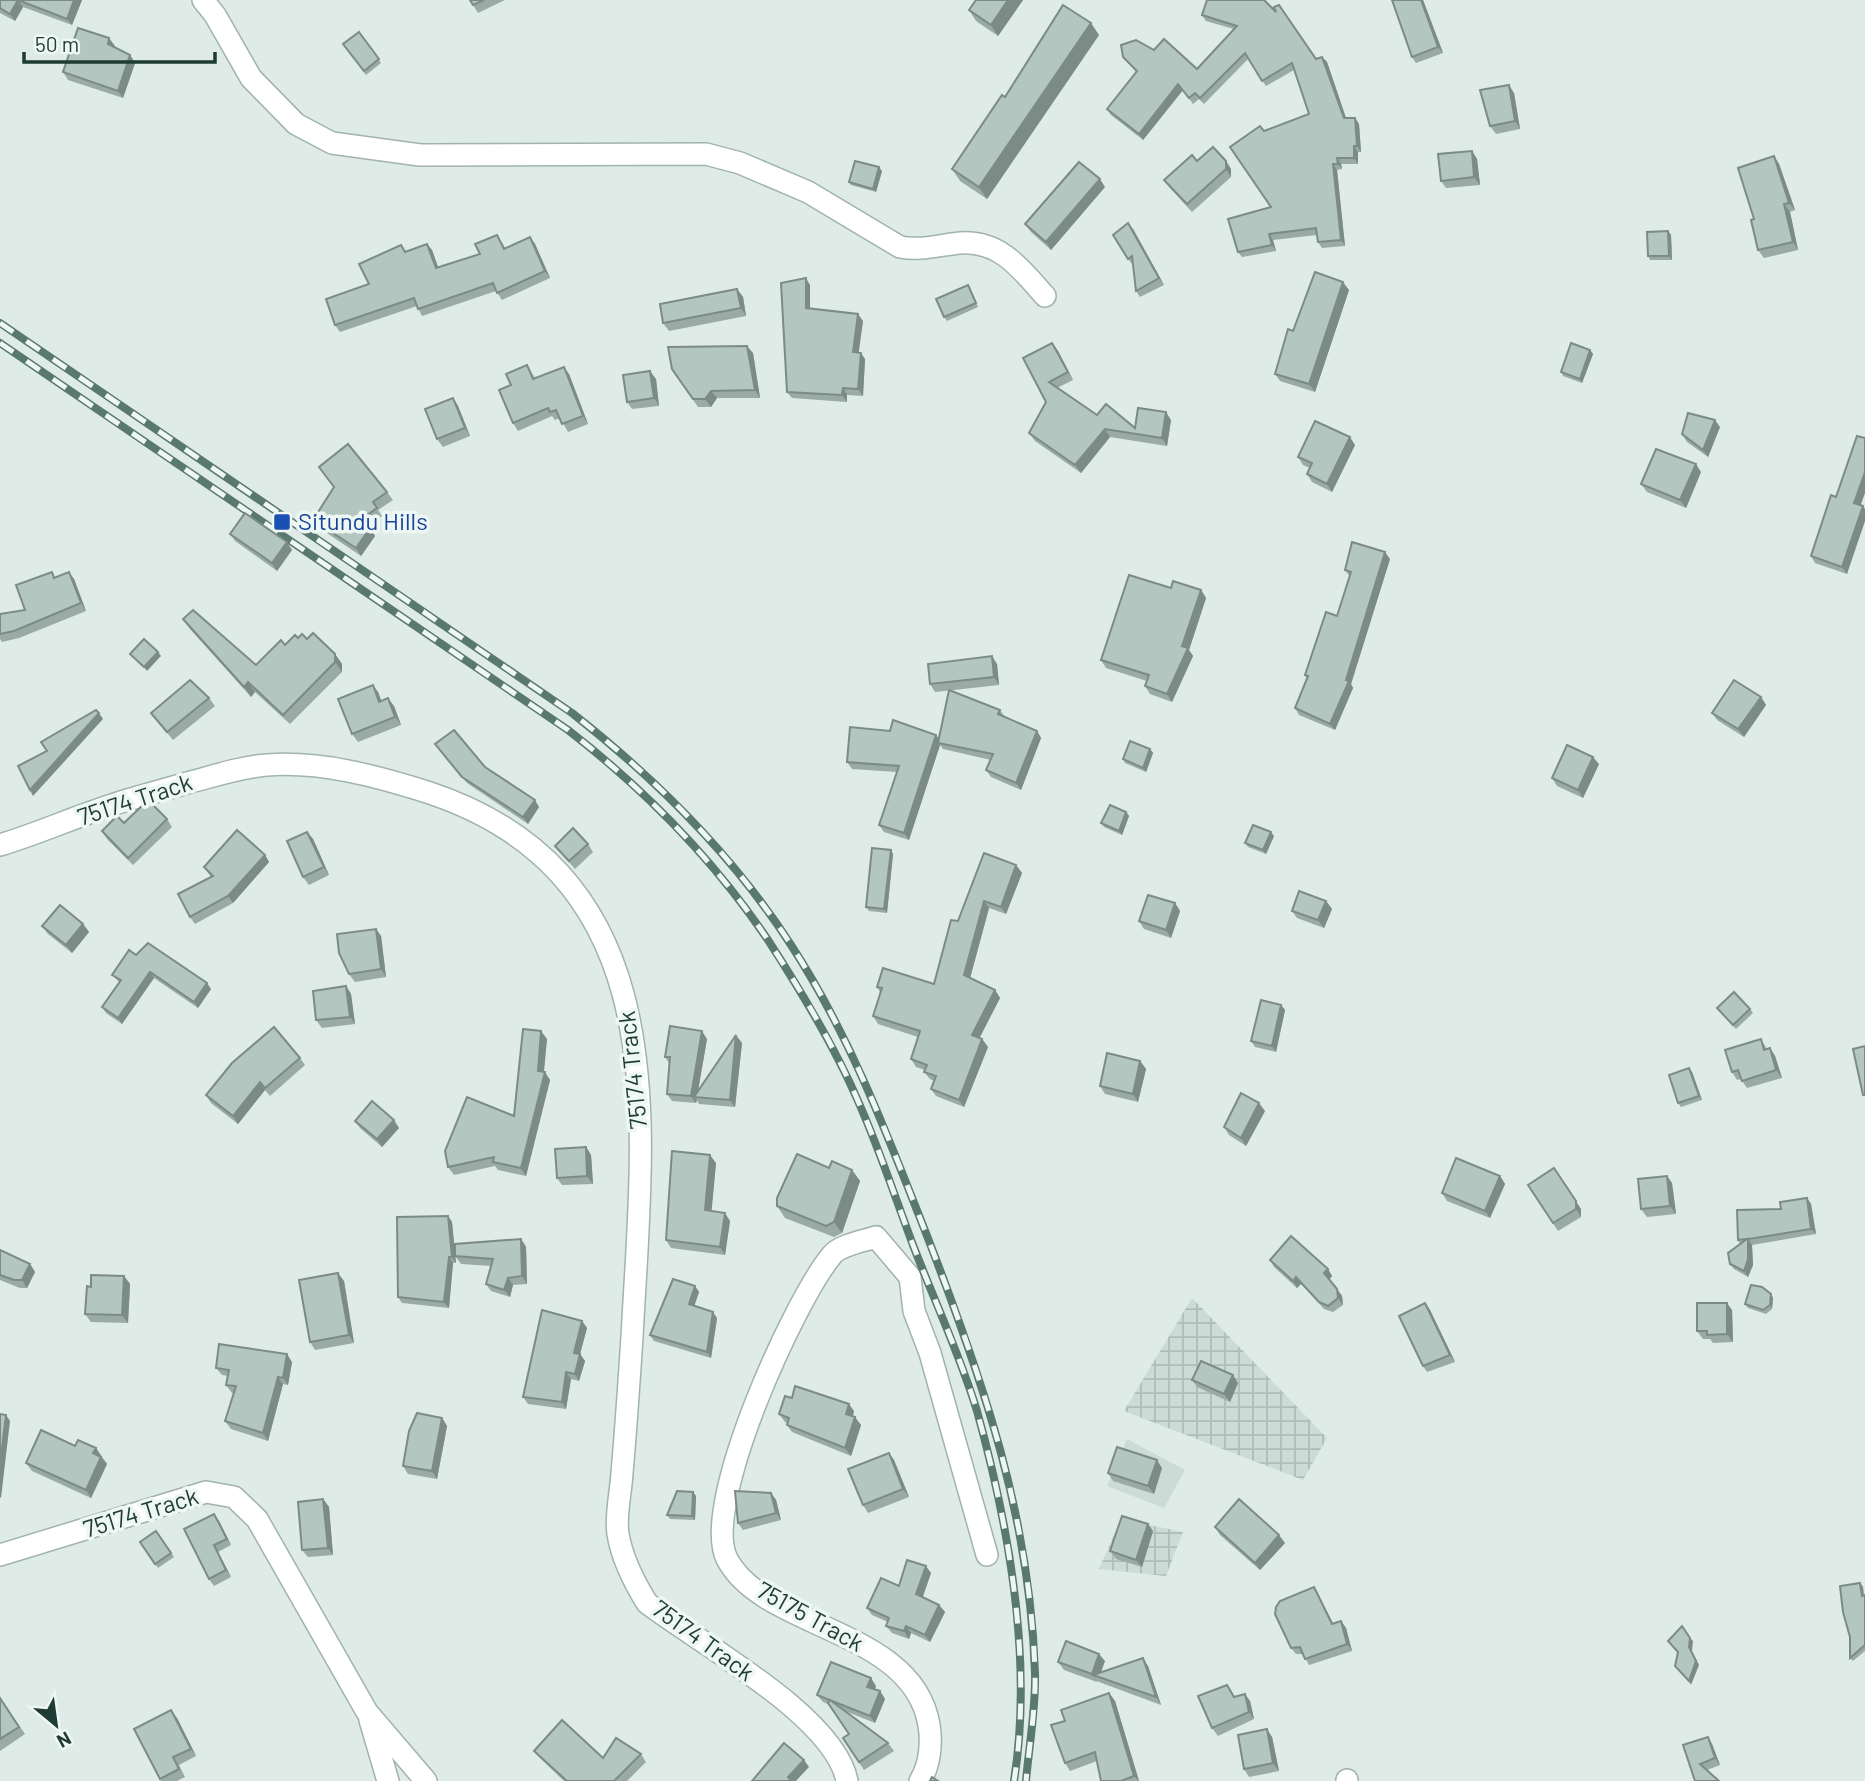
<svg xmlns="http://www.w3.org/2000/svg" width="1865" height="1781" font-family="Barlow,sans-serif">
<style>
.built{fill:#ccdbd5}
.industrial{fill:url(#industrial-grid)}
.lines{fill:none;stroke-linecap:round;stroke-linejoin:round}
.minor-casing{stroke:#a1b3ad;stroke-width:24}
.minor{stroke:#fff;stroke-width:21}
.rail-casing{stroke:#587870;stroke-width:8}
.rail{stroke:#eef7f3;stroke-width:5;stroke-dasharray:16;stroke-linecap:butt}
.wall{fill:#9aaaa4}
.shaded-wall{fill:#7d8b86}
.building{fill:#b3c6bf;stroke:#7d8b86;stroke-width:2}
.transit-dot{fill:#1a4fb4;stroke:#eef7f3;stroke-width:2.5}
.labels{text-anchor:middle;stroke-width:7;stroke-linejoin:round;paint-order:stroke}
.transit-label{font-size:24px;fill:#164399;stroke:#eef7f3;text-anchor:start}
.street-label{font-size:24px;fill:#1e3c35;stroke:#eef7f3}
</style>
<defs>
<pattern id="industrial-grid" width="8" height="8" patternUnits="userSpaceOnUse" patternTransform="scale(1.75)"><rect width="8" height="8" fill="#ccdbd5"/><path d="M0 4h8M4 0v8" fill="none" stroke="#afbdb7"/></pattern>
</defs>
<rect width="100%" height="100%" fill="#deebe6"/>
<path class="built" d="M1127,1439L1185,1470L1164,1508L1107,1486Z"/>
<g class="industrial">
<path d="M1192,1298L1327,1438L1303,1480L1124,1411Z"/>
<path d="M1121,1519L1183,1532L1166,1576L1099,1569Z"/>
</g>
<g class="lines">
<g class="minor-casing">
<g id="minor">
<path d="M203,0L215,15L251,78L296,124L332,143L420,155L706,154L740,163L808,192L900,247C921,251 939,245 960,243C1000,240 1021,269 1045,296"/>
<path d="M0,845C37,834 72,818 109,806C134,797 161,791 187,783C214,776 240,767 267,765C321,761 376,776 427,792C680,875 643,1126 632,1337C629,1383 626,1428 622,1473C621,1492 615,1516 618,1534C622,1559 634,1582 647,1603C699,1643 835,1716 847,1781"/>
<path d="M0,1555L206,1492L234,1497L257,1519L367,1712L426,1781"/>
<path d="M370,1720L388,1781"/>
<path d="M1347,1780V1781"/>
<path d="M920,1781C930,1765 932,1743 929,1725C913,1628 764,1630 727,1559C700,1506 795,1299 832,1255C840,1245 864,1241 876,1237L910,1277L914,1311L930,1353L987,1555"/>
</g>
</g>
<use href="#minor" class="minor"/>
<g class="rail-casing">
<g id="rail">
<path d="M0,323L572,713C656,779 733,855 791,945C851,1037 889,1139 929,1241C984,1384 1030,1517 1035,1673C1036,1708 1029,1746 1026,1781"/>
<path d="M0,343L568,730C644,789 714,860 768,940C801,991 834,1045 858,1101C879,1148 895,1197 913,1245C934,1300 960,1355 977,1411C1009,1526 1033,1662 1014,1781"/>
</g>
</g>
<use href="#rail" class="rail"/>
</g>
<g class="wall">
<path d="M0,0H82L72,25L23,7L15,21L0,13Z"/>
<path d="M470,0H505L478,13Z"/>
<path d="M976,0H1023L998,36L976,21L969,10Z"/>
<path d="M1207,0L1316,59L1322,57L1327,62L1346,118H1355L1359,124L1361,152H1358V164H1341L1342,169L1337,170L1345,246L1322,248L1318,242L1317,235L1273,240L1276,251L1242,257L1238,252L1271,207L1264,131L1309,114L1294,70L1266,86L1248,59L1204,104L1199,99L1193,104L1183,90L1143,140L1111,115L1107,109L1136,72L1123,57L1154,50L1197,69L1234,29L1206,21L1202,15Z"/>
<path d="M1392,0H1423L1443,53L1416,63L1412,57Z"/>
<path d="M359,32L381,63L366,75L343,44Z"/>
<path d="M1099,35L987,199L960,181L952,169L1005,97Z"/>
<path d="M115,46L114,47L130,55L135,63L123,98L68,80L63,72Z"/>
<path d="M1514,93L1520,129L1496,134L1490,126Z"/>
<path d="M1472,151L1477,159L1480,185L1446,188L1441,181Z"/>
<path d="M1774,156L1779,164L1795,210L1790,212L1798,250L1764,258L1758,250L1754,219Z"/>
<path d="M1197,161H1226L1231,169V177L1192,212L1170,188L1164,180Z"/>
<path d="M882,171L876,192L851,185L849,182Z"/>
<path d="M1105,187L1051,250L1031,232L1025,224Z"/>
<path d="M1133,229L1164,285L1140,297L1136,291L1133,265L1128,259Z"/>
<path d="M1668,231L1671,235L1672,260H1650L1648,256Z"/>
<path d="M530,237L535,244L550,278L502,300L496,291L422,316L417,306L340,332L335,325L369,284L427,244L432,250L438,268L480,254L502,242L505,248Z"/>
<path d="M810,285V308L863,321L858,352L865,359L863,396L847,395V402L792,398L787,392Z"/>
<path d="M737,289L743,297L746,316L669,331L663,323Z"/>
<path d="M970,289L978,307L947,321L944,317Z"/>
<path d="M1349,290L1315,392L1280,381L1275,374L1293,331Z"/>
<path d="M1052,343L1058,351L1073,380L1057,388L1097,415L1135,428L1171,420L1167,446L1110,437L1081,473L1035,441L1029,433L1046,402Z"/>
<path d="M1590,350L1593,354L1582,383L1563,376L1561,372Z"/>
<path d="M753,353L760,398H717L711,407H698L672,369Z"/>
<path d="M527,365L535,378L569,374L588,424L568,432L560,418L555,420L552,416L518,431L513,423L511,385Z"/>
<path d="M656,379L659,406L632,409L627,402Z"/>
<path d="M453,398L458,406L470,436L443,447L437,439Z"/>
<path d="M1720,427L1708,457L1687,442L1682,434Z"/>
<path d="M1355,445L1332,492L1312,482L1307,474L1310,468L1303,465L1298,457Z"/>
<path d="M1701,472L1686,508L1647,492L1641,484Z"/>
<path d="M387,492L393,500L378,510L382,516L367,526L375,536L361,556L318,527L313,520Z"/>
<path d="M1861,505L1847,574L1815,563L1811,556Z"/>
<path d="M230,534L292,550L277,571L235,541Z"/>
<path d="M1390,559L1351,684L1353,688L1335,730L1299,715L1295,708L1307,679L1305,675L1337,616L1350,577L1345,570Z"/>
<path d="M55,577L74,579L86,611L19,638L2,642L0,639V614L25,610Z"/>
<path d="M1171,588L1201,590L1206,598L1189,650L1193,656L1172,702L1150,694L1145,686L1147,681L1106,668L1101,660Z"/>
<path d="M183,619L256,665L285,645L298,638L307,639L335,654L342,664V672L290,724L255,692L251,697L190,629Z"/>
<path d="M997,664L999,685L935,692L930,684Z"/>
<path d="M378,692L381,701L394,706L401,725L358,742L352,734Z"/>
<path d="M1761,697L1766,705L1744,737L1717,720L1712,713Z"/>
<path d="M209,698L215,706L173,740L151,713Z"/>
<path d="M1000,710L1005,717L1037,731L1041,738L1021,790L991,777L986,770L991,760L943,749L940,745L909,840L884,832L879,825L897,772L852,769L847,762L936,735L939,739Z"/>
<path d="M435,744L485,767L539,807L528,824L467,783Z"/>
<path d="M1150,749L1153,753L1146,772L1125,763L1123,759Z"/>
<path d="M1599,764L1583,798L1557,786L1552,778Z"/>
<path d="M1126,812L1129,816L1122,835L1104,827L1101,823Z"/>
<path d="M167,819L172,827L133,865L107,839L102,831L124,823Z"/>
<path d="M307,832L313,839L329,875L309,885L303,877Z"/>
<path d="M1274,836L1266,854L1248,847L1245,843Z"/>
<path d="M588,844L593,852L575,869L555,846Z"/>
<path d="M893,854L887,913L869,911L866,907Z"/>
<path d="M265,855L269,862L233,903L195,924L190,917L211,877L204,867Z"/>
<path d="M1016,865L1022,873L1006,914L989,908L970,978L995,990L1000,998L979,1038L982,1039L988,1047L964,1107L936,1096L931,1089L934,1081L930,1079L924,1072L925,1070L916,1067L911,1059L918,1037L878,1024L873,1016L880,992L877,987L934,984L958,921Z"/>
<path d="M1326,901L1332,909L1324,928L1297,918L1292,911Z"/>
<path d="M1175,903L1180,911L1171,938L1144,929L1139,921Z"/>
<path d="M83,924L89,932L72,953L48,934L42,926Z"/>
<path d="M376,929L381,936L386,977L355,982L349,974Z"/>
<path d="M136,955L211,989L198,1008L154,978L122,1024L106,1013L102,1007L119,982L112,975Z"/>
<path d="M346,986L351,994L355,1024L322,1028L316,1020Z"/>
<path d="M1281,1005L1285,1010L1276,1052L1255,1047L1251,1041Z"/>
<path d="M1717,1008L1750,1009L1753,1013L1736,1029Z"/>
<path d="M547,1039L544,1072L550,1080L526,1176L498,1170L495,1166L454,1175L448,1167L514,1116Z"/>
<path d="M707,1039L698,1090L742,1043L735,1107L699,1104L697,1100L696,1103L672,1101L667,1094L669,1063L665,1057Z"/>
<path d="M1761,1039L1767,1049L1770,1048L1775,1056L1782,1078L1747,1088L1741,1079L1737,1080L1732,1072Z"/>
<path d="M300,1058L305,1065L270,1096L265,1090L238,1124L211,1103L206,1095Z"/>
<path d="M1140,1061L1146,1069L1138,1102L1105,1094L1100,1086Z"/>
<path d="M1689,1068L1692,1072L1702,1100L1681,1107L1678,1103Z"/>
<path d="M1265,1111L1246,1146L1229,1135L1224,1127Z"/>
<path d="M355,1121L399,1128L382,1147L360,1128Z"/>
<path d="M586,1147L591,1155L593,1184L562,1185L557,1178Z"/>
<path d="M716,1163L711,1211L730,1221L725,1255L671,1248L666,1240Z"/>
<path d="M829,1168L852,1170L860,1181L842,1233L834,1237L785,1218L777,1206Z"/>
<path d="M1500,1176L1505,1184L1490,1218L1447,1201L1442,1193Z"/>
<path d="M1667,1176L1672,1183L1676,1214L1647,1217L1641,1209Z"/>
<path d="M1528,1185L1581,1209V1217L1558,1231Z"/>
<path d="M1807,1198L1811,1204L1816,1234L1752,1245L1753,1265L1748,1277L1734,1269L1730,1264L1740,1244L1738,1240L1781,1209Z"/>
<path d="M448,1216L452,1222L455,1255L521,1239L526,1247L527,1284L513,1285L510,1297L491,1291L486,1284L491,1266L461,1264L455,1256L456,1263H453L449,1308L402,1303L398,1297Z"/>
<path d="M0,1250L30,1264L35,1272L27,1288H20L0,1280Z"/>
<path d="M1270,1260L1328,1269L1332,1276L1329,1279L1342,1296L1343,1305L1333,1312L1324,1309L1301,1284L1297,1288L1274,1267Z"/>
<path d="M124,1276L130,1284L128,1323L91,1322L85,1314L91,1287Z"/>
<path d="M344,1281L354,1343L315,1350L310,1342Z"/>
<path d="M695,1286L699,1292L694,1306L717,1318L711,1358L654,1341L650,1335Z"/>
<path d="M1771,1294L1773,1298L1772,1309L1766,1314L1748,1308L1745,1304Z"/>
<path d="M1425,1303L1430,1310L1455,1362L1427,1372L1423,1366Z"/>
<path d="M1732,1310L1733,1342L1713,1343L1710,1339H1703L1697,1331Z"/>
<path d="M582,1321L587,1328L580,1354L585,1361L579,1381L571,1379L566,1409L528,1404L523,1397Z"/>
<path d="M292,1362L288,1385L283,1384L268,1441L231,1429L225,1421L234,1393H232L226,1385L228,1376L222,1375L216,1368Z"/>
<path d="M1233,1375L1238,1383L1230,1402L1197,1387L1192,1380Z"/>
<path d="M792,1398L854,1411L853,1416L861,1425L851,1456L792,1432L787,1425V1423L785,1422L779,1414Z"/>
<path d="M442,1418L447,1426L437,1479L408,1474L403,1466Z"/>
<path d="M75,1446L96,1448L107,1464L91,1498L32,1471L26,1463Z"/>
<path d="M889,1453L894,1460L909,1497L868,1513L863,1505Z"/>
<path d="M1162,1468L1154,1494L1113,1481L1108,1473Z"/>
<path d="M693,1492L696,1496L695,1520L670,1519L667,1515Z"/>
<path d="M771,1493L776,1500L781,1520L743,1530L738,1523Z"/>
<path d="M323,1499L329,1507L333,1555L308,1557L302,1550Z"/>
<path d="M219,1521L231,1545L218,1552L231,1577L214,1586L209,1579L184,1529Z"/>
<path d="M1148,1524L1153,1531L1142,1567L1116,1559L1110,1551Z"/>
<path d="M1215,1527L1285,1543L1260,1570L1220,1535Z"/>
<path d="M156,1531L174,1557L158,1568L140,1542Z"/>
<path d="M931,1573L923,1597L939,1605L945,1612L930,1642L911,1633L909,1639L892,1633L886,1626L888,1622L872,1615L867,1608L899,1586Z"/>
<path d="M1860,1583L1863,1587L1864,1596L1865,1595V1651L1853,1661L1850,1658Z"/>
<path d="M1314,1587L1318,1594L1333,1623L1341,1621L1346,1628L1352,1651L1309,1665L1303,1654H1296L1291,1648Z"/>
<path d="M1105,1661L1101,1672L1148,1666L1161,1705L1099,1682L1098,1681L1097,1682L1064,1670L1058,1662Z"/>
<path d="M876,1686L875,1689L880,1691L885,1699L875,1723L845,1711L888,1743L894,1751L864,1770L843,1738L849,1734L830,1705L823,1702L817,1695Z"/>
<path d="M1109,1693L1115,1701L1139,1781H1101L1097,1761L1070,1771L1065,1763V1721Z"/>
<path d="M1235,1696L1250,1701L1254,1719L1218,1736L1212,1728Z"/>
<path d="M0,1698L25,1734L0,1751Z"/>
<path d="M177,1718L196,1756L179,1765L185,1777L177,1781H161L134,1729Z"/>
<path d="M1272,1737L1279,1771L1249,1777L1244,1769Z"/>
<path d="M1708,1737L1712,1744L1720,1765L1707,1770L1695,1781Z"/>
<path d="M534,1751L603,1758L641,1754L646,1762L627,1781H564L540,1758Z"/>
</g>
<g class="shaded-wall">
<path d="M18,0L23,7L15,21L10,14Z"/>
<path d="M74,0H82L72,25L67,19Z"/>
<path d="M1008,0H1023L998,36L991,25Z"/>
<path d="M1421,0H1423L1443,53L1438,47Z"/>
<path d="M1091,23L1099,35L987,199L979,187Z"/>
<path d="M109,38L115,46L113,51L108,44Z"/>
<path d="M130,55L135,63L123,98L118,91Z"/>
<path d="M1322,57L1327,62L1348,124L1344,118Z"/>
<path d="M1178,84L1183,90L1143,140L1139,134Z"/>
<path d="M1509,85L1514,93L1520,129L1515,121Z"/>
<path d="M1355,118L1359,124L1361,152L1357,146Z"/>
<path d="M1354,146L1358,152V164L1354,158Z"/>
<path d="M1472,151L1477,159L1480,185L1474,177Z"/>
<path d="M1774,156L1779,164L1795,210L1789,203Z"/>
<path d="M1337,158L1341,164L1342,169L1338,164Z"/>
<path d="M1226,161L1231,169V177L1226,169Z"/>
<path d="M1333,164L1337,170L1345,246L1341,240Z"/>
<path d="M879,167L882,171L876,192L873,189Z"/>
<path d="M1100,179L1105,187L1051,250L1046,242Z"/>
<path d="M1784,204L1790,212L1798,250L1793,242Z"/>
<path d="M1128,223L1133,229L1164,285L1159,278Z"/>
<path d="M1668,231L1671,235L1672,260L1669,256Z"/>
<path d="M1269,234L1273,240L1276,251L1272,245Z"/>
<path d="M530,237L535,244L550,278L545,271Z"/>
<path d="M427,244L432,250L441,275L436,268Z"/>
<path d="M806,278L810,285V314L806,308Z"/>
<path d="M1343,282L1349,290L1315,392L1309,384Z"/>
<path d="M737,289L743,297L746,316L741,308Z"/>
<path d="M858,314L863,321L858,358L853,352Z"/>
<path d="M1052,343L1058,351L1073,380L1068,372Z"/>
<path d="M747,346L753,353L760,398L755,390Z"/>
<path d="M1590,350L1593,354L1582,383L1580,379Z"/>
<path d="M861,353L865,359L863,396L858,389Z"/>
<path d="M564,367L569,374L588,424L583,416Z"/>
<path d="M650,371L656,379L659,406L654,398Z"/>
<path d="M843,388L847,395V402L842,395Z"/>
<path d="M711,391L717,398L711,407L705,399Z"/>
<path d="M453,398L458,406L470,436L465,428Z"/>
<path d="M1166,412L1171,420L1167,446L1162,438Z"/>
<path d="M1715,420L1720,427L1708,457L1703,450Z"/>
<path d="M1105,429L1110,437L1081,473L1075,465Z"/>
<path d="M1350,437L1355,445L1332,492L1327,484Z"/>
<path d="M1696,464L1701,472L1686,508L1680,500Z"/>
<path d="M1865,472V493L1859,510L1854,503Z"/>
<path d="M1863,506L1865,509V521L1847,574L1842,567Z"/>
<path d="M370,528L375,536L361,556L356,548Z"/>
<path d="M287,542L292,550L277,571L272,563Z"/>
<path d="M1385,552L1390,559L1351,684L1353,688L1335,730L1330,724L1346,680Z"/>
<path d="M69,572L74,579L86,611L81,603Z"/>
<path d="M1201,590L1206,598L1189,650L1193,656L1172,702L1167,694Z"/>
<path d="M158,652L161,656L147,671L144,667Z"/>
<path d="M335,654L342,664V672L335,662Z"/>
<path d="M992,656L997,664L999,685L994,677Z"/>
<path d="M248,682L255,692L251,697L244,687Z"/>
<path d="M373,685L378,692L385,710L379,702Z"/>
<path d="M1761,697L1766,705L1744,737L1738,729Z"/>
<path d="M388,698L394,706L401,725L395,717Z"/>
<path d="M99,713L103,719L33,796L30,790Z"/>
<path d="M1037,731L1041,738L1021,790L1016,783Z"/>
<path d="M936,735L941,742L938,743L940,745L909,840L904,833Z"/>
<path d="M1150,749L1153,753L1146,772L1143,768Z"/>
<path d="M1593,757L1599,764L1583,798L1578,790Z"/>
<path d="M535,800L539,807L528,824L523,817Z"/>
<path d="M1126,812L1129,816L1122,835L1119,831Z"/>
<path d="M307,832L313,839L329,875L324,867Z"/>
<path d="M1271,832L1274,836L1266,854L1263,850Z"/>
<path d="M891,850L893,854L887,913L884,909Z"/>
<path d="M265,855L269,862L233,903L228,896Z"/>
<path d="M1016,865L1022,873L1006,914L1001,907Z"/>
<path d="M984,901L989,908L969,982L964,975Z"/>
<path d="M1326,901L1332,909L1324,928L1318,920Z"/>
<path d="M1175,903L1180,911L1171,938L1166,930Z"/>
<path d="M83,924L89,932L72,953L66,945Z"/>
<path d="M376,929L381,936L386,977L381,969Z"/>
<path d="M150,972L154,978L122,1024L118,1018Z"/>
<path d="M207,983L211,989L198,1008L194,1002Z"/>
<path d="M346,986L351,994L355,1024L350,1017Z"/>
<path d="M995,990L1000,998L977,1043L972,1035Z"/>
<path d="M1281,1005L1285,1010L1276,1052L1272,1046Z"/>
<path d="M541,1031L547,1039L543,1078L545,1072L550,1080L526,1176L521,1168L538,1071Z"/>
<path d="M702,1031L707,1039L697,1097H694L697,1100L696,1103L691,1096Z"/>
<path d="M736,1035L742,1043L735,1107L730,1100Z"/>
<path d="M982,1039L988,1047L964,1107L959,1100Z"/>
<path d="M1770,1048L1775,1056L1782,1078L1776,1070Z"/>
<path d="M1140,1061L1146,1069L1138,1102L1133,1094Z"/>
<path d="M1689,1068L1692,1072L1702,1100L1699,1096Z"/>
<path d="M260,1082L265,1090L238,1124L233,1116Z"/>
<path d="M1259,1103L1265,1111L1246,1146L1241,1138Z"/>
<path d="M394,1120L399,1128L382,1147L377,1139Z"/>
<path d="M586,1147L591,1155L593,1184L587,1176Z"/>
<path d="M710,1155L716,1163L711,1218L705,1210Z"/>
<path d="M1554,1168L1581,1209V1217L1576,1209Z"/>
<path d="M852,1170L860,1181L842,1233L834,1222Z"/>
<path d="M1500,1176L1505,1184L1490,1218L1485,1211Z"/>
<path d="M1667,1176L1672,1183L1676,1214L1670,1206Z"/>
<path d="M1807,1198L1811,1204L1816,1234L1811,1229Z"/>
<path d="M725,1213L730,1221L725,1255L720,1247Z"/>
<path d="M448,1216L452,1222L456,1263L452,1257Z"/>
<path d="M521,1239L526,1247L527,1284L522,1276Z"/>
<path d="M1748,1239L1752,1245L1753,1265L1748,1277L1744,1271Z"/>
<path d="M449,1257L453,1263L449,1308L444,1302Z"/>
<path d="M30,1264L35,1272L27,1288L22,1280Z"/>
<path d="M1328,1269L1332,1276L1329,1280L1324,1273Z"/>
<path d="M338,1273L344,1281L354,1343L349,1335Z"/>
<path d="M124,1276L130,1284L128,1323L122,1315Z"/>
<path d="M1296,1277L1301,1284L1297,1288L1293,1281Z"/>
<path d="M508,1278L513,1285L510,1297L504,1290Z"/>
<path d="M695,1286L699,1292L693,1310L689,1304Z"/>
<path d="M1337,1289L1342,1296L1343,1305L1338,1298Z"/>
<path d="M1771,1294L1773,1298L1772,1309L1770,1305Z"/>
<path d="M1425,1303L1430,1310L1455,1362L1450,1355Z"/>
<path d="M1727,1303L1732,1310L1733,1342L1727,1334Z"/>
<path d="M713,1312L717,1318L711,1358L707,1352Z"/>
<path d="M582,1321L587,1328L580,1354L585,1361L579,1381L575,1374L574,1353Z"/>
<path d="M287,1354L292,1362L288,1385L283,1378Z"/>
<path d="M566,1372L571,1379L566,1409L562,1402Z"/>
<path d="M1233,1375L1238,1383L1230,1402L1224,1394Z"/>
<path d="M278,1377L283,1384L268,1441L263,1433Z"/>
<path d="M849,1404L854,1411L851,1421L846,1414Z"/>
<path d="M6,1415L10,1421L1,1498L0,1497V1465Z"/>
<path d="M855,1417L861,1425L851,1456L845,1448Z"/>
<path d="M442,1418L447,1426L437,1479L432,1471Z"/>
<path d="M96,1448L101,1456L98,1461L93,1453Z"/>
<path d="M889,1453L894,1460L909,1497L903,1489Z"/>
<path d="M101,1457L107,1464L91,1498L86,1490Z"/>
<path d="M1157,1460L1162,1468L1154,1494L1148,1486Z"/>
<path d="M693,1492L696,1496L695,1520L692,1516Z"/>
<path d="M771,1493L776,1500L781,1520L776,1513Z"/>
<path d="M323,1499L329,1507L333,1555L328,1548Z"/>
<path d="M214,1514L219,1521L231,1545L227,1539Z"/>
<path d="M1148,1524L1153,1531L1142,1567L1136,1560Z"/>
<path d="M1279,1535L1285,1543L1260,1570L1255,1563Z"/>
<path d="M214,1545L218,1552L231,1577L226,1570Z"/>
<path d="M926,1566L931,1573L921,1601L916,1594Z"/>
<path d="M1860,1583L1863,1587L1864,1600L1862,1596Z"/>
<path d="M1314,1587L1318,1594L1336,1630L1332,1624Z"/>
<path d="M939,1605L945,1612L930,1642L925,1635Z"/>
<path d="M1341,1621L1346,1628L1352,1651L1347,1644Z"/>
<path d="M906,1626L911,1633L909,1639L904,1631Z"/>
<path d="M1690,1638L1693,1641L1692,1651L1699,1665L1691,1685L1689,1681Z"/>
<path d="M1099,1654L1105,1661L1099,1677L1093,1675L1097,1682L1092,1674Z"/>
<path d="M1143,1658L1148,1666L1161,1705L1156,1697Z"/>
<path d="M871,1678L876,1686L873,1694L867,1687Z"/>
<path d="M880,1691L885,1699L875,1723L870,1716Z"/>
<path d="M1109,1693L1115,1701L1139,1781L1134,1776Z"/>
<path d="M1245,1694L1250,1701L1254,1719L1249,1712Z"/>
<path d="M171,1710L177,1718L196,1756L191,1749Z"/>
<path d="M1267,1729L1272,1737L1279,1771L1273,1763Z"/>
<path d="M1708,1737L1712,1744L1720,1765L1715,1758Z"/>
<path d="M804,1760L809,1767L796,1781H791L788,1777Z"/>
</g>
<g class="building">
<path d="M0,0H18L10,14L0,8Z"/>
<path d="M18,0H74L67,19Z"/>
<path d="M470,0H484L473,5Z"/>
<path d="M976,0H1008L991,25L969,10Z"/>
<path d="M1207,0H1264L1276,12L1274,7L1279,5L1316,59L1322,57L1344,118H1355L1357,146H1354V158H1337L1338,164H1333L1341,240L1318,242L1316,228L1269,234L1272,245L1238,252L1228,219L1271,207L1230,147L1260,126L1264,131L1309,114L1292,63L1262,81L1245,53L1200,98L1195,93L1189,98L1178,84L1139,134L1107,109L1137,71L1123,57L1121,45L1136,40L1154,50L1164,39L1197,69L1237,26L1202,15Z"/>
<path d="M1392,0H1421L1438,47L1412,57Z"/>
<path d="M1063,5L1091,23L979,187L952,169L1002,95L1005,97Z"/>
<path d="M78,28L109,38L108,44L130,55L118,91L63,72Z"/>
<path d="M359,32L379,59L364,71L343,44Z"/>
<path d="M1509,85L1515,121L1490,126L1480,90Z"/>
<path d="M1213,147L1226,161V169L1187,204L1164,180L1192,155L1197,161Z"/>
<path d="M1472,151L1474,177L1441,181L1438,154Z"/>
<path d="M1774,156L1789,203L1784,204L1793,242L1758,250L1751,220L1754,219L1738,168Z"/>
<path d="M855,161L879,167L873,189L849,182Z"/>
<path d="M1079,162L1100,179L1046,242L1025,224Z"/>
<path d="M1128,223L1159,278L1136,291L1132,256L1128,259L1113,235Z"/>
<path d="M1668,231L1669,256H1648L1647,232Z"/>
<path d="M497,235L504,249L530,237L545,271L497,293L493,283L418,309L414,298L335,325L326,299L369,284L359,264L401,245L405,252L427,244L436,268L480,254L475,244Z"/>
<path d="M1315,272L1343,282L1309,384L1275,374L1288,329L1293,331Z"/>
<path d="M806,278V308L858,314L853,352L861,353L858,389L843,388L842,395L787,392L781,283Z"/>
<path d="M968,285L976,303L944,317L936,299Z"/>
<path d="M737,289L741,308L663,323L660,304Z"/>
<path d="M1052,343L1068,372L1049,382L1097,415L1106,404L1135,428L1138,408L1166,412L1162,438L1105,429L1075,465L1029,433L1046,402L1023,358Z"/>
<path d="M1571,343L1590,350L1580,379L1561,372Z"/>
<path d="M747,346L755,390L711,391L705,399H693L672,369L668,347Z"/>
<path d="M527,365L533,379L564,367L583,416L562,424L556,410L550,412L548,408L513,423L499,390L511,385L506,374Z"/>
<path d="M650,371L654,398L627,402L623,375Z"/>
<path d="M453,398L465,428L437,439L425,409Z"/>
<path d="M1688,413L1715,420L1703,450L1682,434Z"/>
<path d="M1315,421L1350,437L1327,484L1307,474L1312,463L1298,457Z"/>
<path d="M1857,436L1865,438V472L1854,503L1863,506L1842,567L1811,556L1831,495L1836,497Z"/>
<path d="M348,444L387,492L373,502L377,508L359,521L370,528L356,548L313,520L334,487L319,467Z"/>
<path d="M1656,449L1696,464L1680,500L1641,484Z"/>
<path d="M245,513L287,542L272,563L230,534Z"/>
<path d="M1352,542L1385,552L1346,680L1349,681L1330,724L1295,708L1308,676L1305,675L1326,612L1337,616L1351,572L1345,570Z"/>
<path d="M52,572L54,578L69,572L81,603L14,631L0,634V614L25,610L16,585Z"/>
<path d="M1129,575L1171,588L1173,581L1201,590L1182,646L1188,648L1167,694L1145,686L1149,675L1101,660Z"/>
<path d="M193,610L256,665L281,640L285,645L295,635L298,638L302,634L307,639L313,633L335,654V662L283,715L248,682L244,687L183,619Z"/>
<path d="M144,639L158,652L144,667L130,654Z"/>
<path d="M992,656L994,677L930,684L928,664Z"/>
<path d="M190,680L209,698L167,732L151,713Z"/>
<path d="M1734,680L1761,697L1738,729L1712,713Z"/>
<path d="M373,685L379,702L388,698L395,717L352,734L338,699Z"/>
<path d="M949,690L1000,710L998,714L1037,731L1016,783L986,770L993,754L938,743Z"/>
<path d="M96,710L99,713L30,790L18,766L47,751L41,742Z"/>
<path d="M893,720L936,735L904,833L879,825L899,766L847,762L850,727L890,731Z"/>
<path d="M454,730L485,767L535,800L523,817L462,777L435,744Z"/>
<path d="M1130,741L1150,749L1143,768L1123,759Z"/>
<path d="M1567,745L1593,757L1578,790L1552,778Z"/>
<path d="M148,800L167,819L128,858L102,831L117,816L124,823Z"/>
<path d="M1110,805L1126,812L1119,831L1101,823Z"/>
<path d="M1253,825L1271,832L1263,850L1245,843Z"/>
<path d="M573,828L588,844L569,861L555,846Z"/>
<path d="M237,830L265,855L228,896L190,917L178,894L213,876L204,867Z"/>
<path d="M307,832L324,867L303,877L287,841Z"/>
<path d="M872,848L891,850L884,909L866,907Z"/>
<path d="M984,853L1016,865L1001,907L984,901L964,975L995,990L972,1035L982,1039L959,1100L931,1089L936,1076L924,1072L927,1065L911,1059L920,1031L873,1016L882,988L877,987L883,968L934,984L951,920L958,921Z"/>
<path d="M1299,891L1326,901L1318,920L1292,911Z"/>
<path d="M1148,895L1175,903L1166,930L1139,921Z"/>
<path d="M60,905L83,924L66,945L42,926Z"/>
<path d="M376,929L381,969L349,974L339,953L337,934Z"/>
<path d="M148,943L207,983L194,1002L150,972L118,1018L102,1007L121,980L112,975L129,950L136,955Z"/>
<path d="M346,986L350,1017L316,1020L313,991Z"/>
<path d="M1734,992L1750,1009L1733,1025L1717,1008Z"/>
<path d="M1261,1000L1281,1005L1272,1046L1251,1041Z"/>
<path d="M670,1026L702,1031L691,1096L667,1094L670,1057H665Z"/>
<path d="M274,1027L300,1058L265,1088L260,1082L233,1116L206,1095L232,1063Z"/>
<path d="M523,1029L541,1031L538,1071L545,1072L521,1168L493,1162L494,1157L448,1167L445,1151L467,1097L514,1116Z"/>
<path d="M736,1035L730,1100L694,1097Z"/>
<path d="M1761,1039L1764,1050L1770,1048L1776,1070L1742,1081L1738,1070L1732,1072L1725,1050Z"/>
<path d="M1865,1046V1095H1863L1853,1049Z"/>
<path d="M1107,1053L1140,1061L1133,1094L1100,1086Z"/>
<path d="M1689,1068L1699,1096L1678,1103L1669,1075Z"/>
<path d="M1241,1093L1259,1103L1241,1138L1224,1127Z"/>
<path d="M372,1101L394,1120L377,1139L355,1121Z"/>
<path d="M586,1147L587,1176L557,1178L555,1149Z"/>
<path d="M672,1151L710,1155L705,1210L725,1213L720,1247L666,1240Z"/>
<path d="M797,1154L829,1168L832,1161L852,1170L834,1222L826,1226L777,1206V1198Z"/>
<path d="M1456,1158L1500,1176L1485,1211L1442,1193Z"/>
<path d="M1554,1168L1576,1201V1209L1553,1223L1528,1185Z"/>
<path d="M1667,1176L1670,1206L1641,1209L1638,1179Z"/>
<path d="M1807,1198L1811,1229L1748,1239V1259L1744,1271L1730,1264L1728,1253L1747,1239L1738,1240L1737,1210L1781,1209L1780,1202Z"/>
<path d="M448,1216L452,1257H449L444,1302L398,1297L397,1217Z"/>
<path d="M1291,1236L1328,1269L1324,1273L1337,1289L1338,1298L1328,1306L1319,1302L1296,1277L1293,1281L1270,1260Z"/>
<path d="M521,1239L522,1276L508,1278L504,1290L486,1284L493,1259L455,1256V1244Z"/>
<path d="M0,1250L30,1264L22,1280H14L0,1275Z"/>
<path d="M338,1273L349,1335L310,1342L299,1280Z"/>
<path d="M91,1275L124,1276L122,1315L85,1314L87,1286L91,1287Z"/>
<path d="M673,1279L695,1286L689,1304L713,1312L707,1352L650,1335Z"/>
<path d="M1751,1285L1762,1287L1771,1294L1770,1305L1763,1310L1745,1304Z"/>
<path d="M1425,1303L1450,1355L1423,1366L1399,1316Z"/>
<path d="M1697,1303H1727V1334L1707,1335V1331H1697Z"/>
<path d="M542,1310L582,1321L574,1353L580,1354L575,1374L566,1372L562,1402L523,1397Z"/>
<path d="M219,1344L287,1354L283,1378L278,1377L263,1433L225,1421L236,1386L226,1385L229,1370L216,1368Z"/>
<path d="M1201,1361L1233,1375L1224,1394L1192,1380Z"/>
<path d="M795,1386L849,1404L846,1414L855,1417L845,1448L787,1425L789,1418L779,1414L785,1396L792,1398Z"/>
<path d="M417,1413L442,1418L432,1471L403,1466L409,1431Z"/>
<path d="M0,1414L6,1415L0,1465Z"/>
<path d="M41,1430L75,1446L78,1440L96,1448L93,1453L101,1457L86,1490L26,1463Z"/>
<path d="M1117,1447L1157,1460L1148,1486L1108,1473Z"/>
<path d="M889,1453L903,1489L863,1505L848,1469Z"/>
<path d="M677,1491L693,1492L692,1516L667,1515Z"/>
<path d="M735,1491L771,1493L776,1513L738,1523Z"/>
<path d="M323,1499L328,1548L302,1550L298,1502Z"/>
<path d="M1239,1499L1279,1535L1255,1563L1215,1527Z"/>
<path d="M214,1514L227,1539L214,1545L226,1570L209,1579L184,1529Z"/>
<path d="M1122,1516L1148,1524L1136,1560L1110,1551Z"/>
<path d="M156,1531L171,1553L155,1564L140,1542Z"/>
<path d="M907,1560L926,1566L916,1594L939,1605L925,1635L906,1626L904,1631L886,1626L889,1618L867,1608L881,1578L899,1586Z"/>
<path d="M1860,1583L1862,1596L1865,1595V1645L1850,1658V1637L1843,1612L1840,1586Z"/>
<path d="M1314,1587L1332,1624L1341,1621L1347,1644L1305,1659L1300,1647L1291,1648L1275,1614L1276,1607L1280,1601Z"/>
<path d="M1682,1626L1690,1638L1689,1647L1696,1661L1689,1681L1675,1666L1678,1652L1668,1641Z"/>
<path d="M1066,1641L1099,1654L1092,1674L1058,1662Z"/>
<path d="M1143,1658L1156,1697L1093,1675Z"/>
<path d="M831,1662L871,1678L867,1687L880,1691L870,1716L817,1695Z"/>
<path d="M1227,1685L1234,1697L1245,1694L1249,1712L1212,1728L1198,1696Z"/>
<path d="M1109,1693L1134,1776L1121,1781H1101L1095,1752L1065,1763L1051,1725L1065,1721L1061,1710Z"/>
<path d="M0,1698L19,1727L0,1739Z"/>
<path d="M830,1700L888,1743L859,1762L843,1738L849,1734L828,1703Z"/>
<path d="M171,1710L191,1749L173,1757L179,1769L160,1779L134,1729Z"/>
<path d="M562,1720L603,1758L616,1738L641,1754L614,1781H567L534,1751Z"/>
<path d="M1267,1729L1273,1763L1244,1769L1238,1735Z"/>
<path d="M1708,1737L1715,1758L1700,1764L1719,1781H1695L1683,1745Z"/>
<path d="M784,1743L804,1760L788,1777L791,1781H752Z"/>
<path d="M932,1777L938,1781H930Z"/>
</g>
<rect class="transit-dot" x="273" y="513" width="18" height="18" rx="3.5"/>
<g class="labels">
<g class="transit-label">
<text x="298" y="530">Situndu Hills</text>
</g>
<g class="street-label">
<text transform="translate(135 800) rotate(-18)" y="8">75174 Track</text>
<text transform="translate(633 1070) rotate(-96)" y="8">75174 Track</text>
<text transform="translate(141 1513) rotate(-17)" y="8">75174 Track</text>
<text transform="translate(810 1617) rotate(29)" y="8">75175 Track</text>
<text transform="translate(703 1641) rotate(36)" y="8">75174 Track</text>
</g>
</g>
<g transform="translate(56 1725) rotate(151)" stroke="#eef7f3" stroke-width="5" paint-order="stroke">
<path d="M0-5L12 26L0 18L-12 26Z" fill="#1e3c35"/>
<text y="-10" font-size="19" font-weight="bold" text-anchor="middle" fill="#1e3c35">N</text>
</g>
<path d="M24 52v10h191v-10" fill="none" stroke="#1e3c35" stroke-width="3.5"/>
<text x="35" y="52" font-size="21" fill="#1e3c35" stroke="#eef7f3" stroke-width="5" paint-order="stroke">50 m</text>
</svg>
